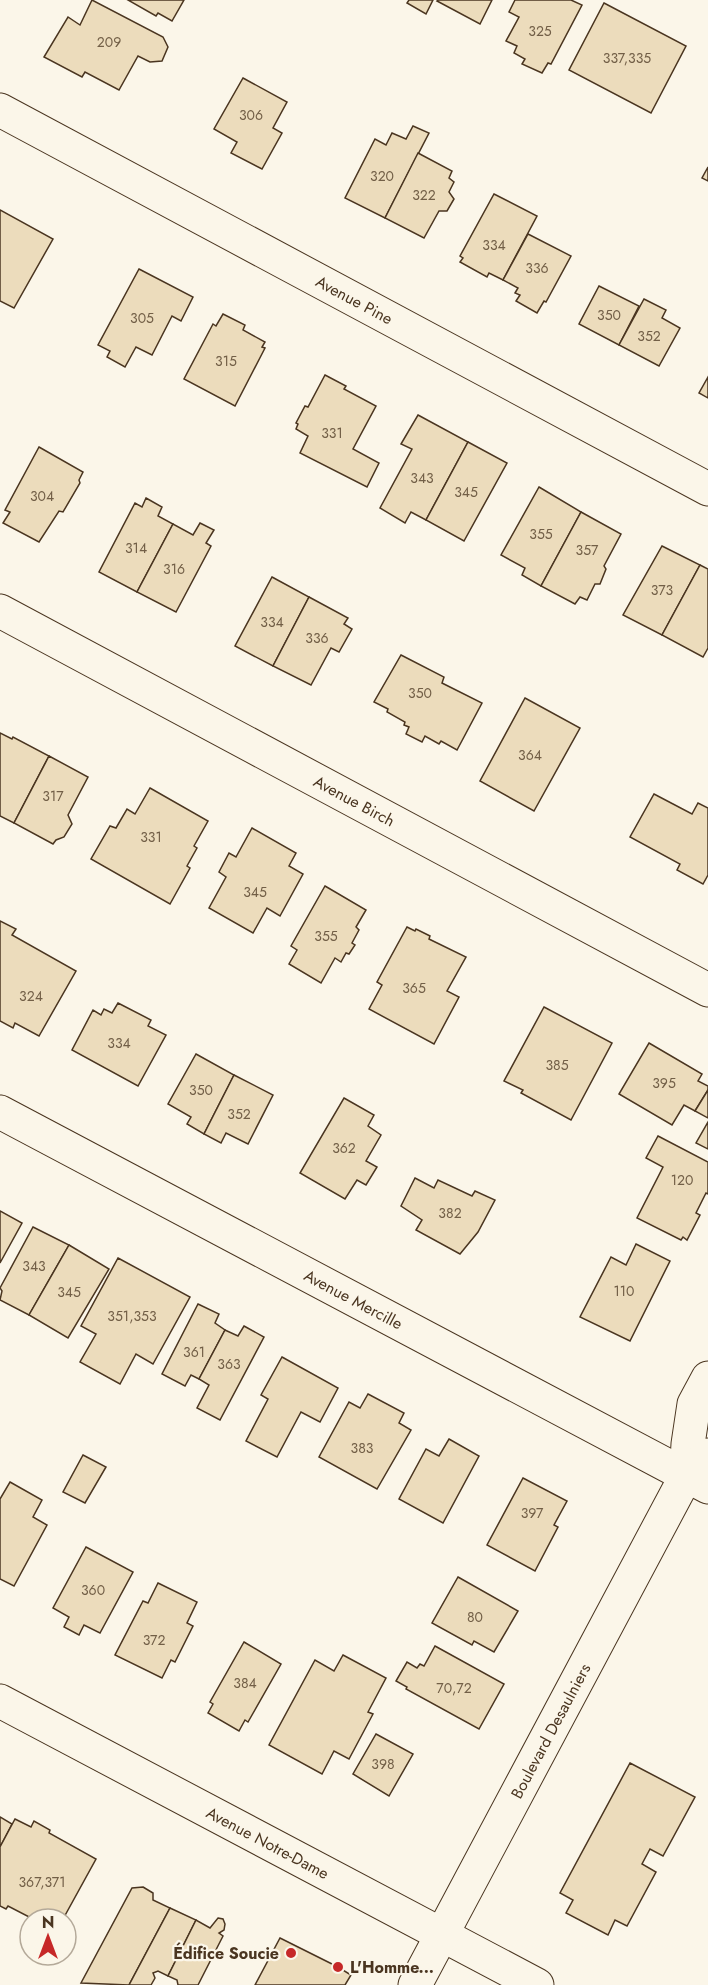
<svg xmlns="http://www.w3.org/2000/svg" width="708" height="1985" font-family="Jost,sans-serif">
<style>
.building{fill:#ecdcbc;stroke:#4a3520;stroke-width:1.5}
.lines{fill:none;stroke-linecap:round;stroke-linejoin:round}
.minor-casing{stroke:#4a3520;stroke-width:35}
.tertiary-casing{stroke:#4a3520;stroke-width:35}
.minor{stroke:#fbf6e9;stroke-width:33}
.tertiary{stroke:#fbf6e9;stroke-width:33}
.poi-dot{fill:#c62828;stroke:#fbf6e9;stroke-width:2}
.labels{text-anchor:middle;stroke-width:4.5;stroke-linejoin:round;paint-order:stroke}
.number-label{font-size:14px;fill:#725f47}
.street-label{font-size:16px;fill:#4a3520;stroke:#fbf6e9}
.poi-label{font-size:16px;font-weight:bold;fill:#4a3520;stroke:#fbf6e9;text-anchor:end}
</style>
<rect width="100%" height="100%" fill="#fbf6e9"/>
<g class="building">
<path d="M92,0L163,37L168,47L162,61L150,62L138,56L119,90L85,72L82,77L44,57L68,17L80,25Z"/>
<path d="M128,0H184L172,21L158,13L156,16Z"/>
<path d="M409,0H433L426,14L407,3Z"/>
<path d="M438,0H492L480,24L437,1Z"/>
<path d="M515,0H571L582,5L551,64L548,63L542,73L522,64L525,59L514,53L517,46L506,41L519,17L509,12Z"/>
<path d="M604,3L686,46L651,113L569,70Z"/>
<path d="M243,78L287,102L273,128L282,133L262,169L231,153L237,142L214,129Z"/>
<path d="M413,126L429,133L385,218L345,198L375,139L386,145L392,133L406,139Z"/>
<path d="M418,153L452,171L449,178L454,182L449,192L454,199L447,211H439L424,238L385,218Z"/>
<path d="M708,167V181L702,178Z"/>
<path d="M494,194L537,216L503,280L489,273L487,277L460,262L463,258L460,256Z"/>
<path d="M0,210L53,239L14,308L0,301Z"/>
<path d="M528,234L571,256L546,302L544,301L537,313L516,301L520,295L515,293L518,288L503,280Z"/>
<path d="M139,269L193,297L181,321L172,316L152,355L136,347L125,367L107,357L110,351L98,345Z"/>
<path d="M599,286L639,306L619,345L579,324Z"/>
<path d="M644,299L666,310L662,318L680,328L659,366L619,345Z"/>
<path d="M223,314L245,325L243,330L265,342L262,347L265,348L235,406L184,379L213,324L216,326Z"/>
<path d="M325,375L346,386L344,389L376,406L353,449L379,463L367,487L300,453L308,436L296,429L298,424L296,423L305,406L308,407Z"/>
<path d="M708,377V398L699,393Z"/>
<path d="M418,415L468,442L426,520L411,512L405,523L380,508L412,449L401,444Z"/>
<path d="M468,442L507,463L464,541L426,520Z"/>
<path d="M39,447L83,472L79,480L80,483L63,512L59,511L39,542L3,523L10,512L5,510Z"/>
<path d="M539,487L581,512L541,586L522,575L525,568L501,555Z"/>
<path d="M146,498L162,507L158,516L173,524L137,592L99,572L135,503L142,507Z"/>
<path d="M581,512L621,534L604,566L606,569L600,584H595L587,600L580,597L575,604L541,586Z"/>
<path d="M200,523L214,530L206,543L211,546L176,612L137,592L173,524L193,535Z"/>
<path d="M662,546L700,565L662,635L623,615Z"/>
<path d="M700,565L708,569V648L703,657L662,635Z"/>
<path d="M272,577L309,597L273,666L235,646Z"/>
<path d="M309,597L348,618L344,624L352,629L339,652L331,648L311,685L273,666Z"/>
<path d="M401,655L444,677L442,683L482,703L457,750L441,741L439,744L425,736L422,742L406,734L409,727L404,725L405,722L387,712L388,709L374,702Z"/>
<path d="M525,698L580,728L534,811L480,781Z"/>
<path d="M0,733L12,739L13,737L49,756L14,823L0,816Z"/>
<path d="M49,756L88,777L68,815L72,824L64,837L56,840L53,844L14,823Z"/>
<path d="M150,788L208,821L194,846L197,848L187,866L190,868L170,904L91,859L110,826L116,828L127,809L135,814Z"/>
<path d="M654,794L692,814L698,803L708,808V875L703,884L677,870L680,864L630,837Z"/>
<path d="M252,828L296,853L289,866L303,874L280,916L267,908L253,933L209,908L226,877L219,872L229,853L236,857Z"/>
<path d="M325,886L366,910L356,927L359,930L352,943L355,945L349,954L346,953L341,962L335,958L321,983L289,964L297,950L291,946Z"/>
<path d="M0,921L16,929L12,935L76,971L39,1036L15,1023L13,1028L0,1021Z"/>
<path d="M407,927L415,931L416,929L430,936L429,939L466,957L447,991L459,997L434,1044L369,1009L382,985L377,982Z"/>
<path d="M118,1003L151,1020L148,1026L166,1035L138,1086L72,1050L93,1010L101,1015L104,1009L112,1013Z"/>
<path d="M544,1007L612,1043L571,1120L521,1093L523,1090L504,1081Z"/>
<path d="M649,1043L702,1074L698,1081L708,1086V1090L695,1111L684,1105L672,1125L619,1094Z"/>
<path d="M196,1054L234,1075L204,1134L187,1124L191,1117L168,1104Z"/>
<path d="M234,1075L273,1095L248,1144L226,1133L221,1143L204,1134Z"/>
<path d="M708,1090V1118L695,1111Z"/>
<path d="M344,1098L374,1115L368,1126L381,1135L366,1161L377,1167L366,1185L357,1180L345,1199L300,1173Z"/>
<path d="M708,1122V1149L696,1143Z"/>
<path d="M658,1136L708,1162V1194L706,1193L696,1213L700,1215L687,1240L683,1237L681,1240L637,1218L663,1167L646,1158Z"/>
<path d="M415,1178L434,1188L438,1180L472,1196L475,1191L495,1200L478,1232L460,1254L416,1230L422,1220L401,1206Z"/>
<path d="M0,1211L22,1223L0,1263Z"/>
<path d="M33,1227L69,1245L29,1315L0,1300L2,1291L0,1288Z"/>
<path d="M636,1244L670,1261L630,1341L580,1317L611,1257L626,1265Z"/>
<path d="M69,1245L109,1269L68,1338L29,1315Z"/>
<path d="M118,1258L190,1297L153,1364L136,1354L120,1384L80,1362L96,1334L81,1326Z"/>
<path d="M198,1304L219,1314L215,1323L225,1330L199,1379L191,1375L185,1386L162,1374Z"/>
<path d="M244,1326L264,1337L220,1420L197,1408L209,1385L199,1379L225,1330L238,1336Z"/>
<path d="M282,1357L338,1388L320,1422L301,1412L277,1457L246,1441L268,1399L261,1395Z"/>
<path d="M368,1394L404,1413L399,1423L411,1430L377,1489L319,1457L349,1402L360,1408Z"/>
<path d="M449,1439L479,1456L443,1523L399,1499L426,1449L439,1456Z"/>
<path d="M83,1455L106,1467L85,1503L63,1492Z"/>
<path d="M523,1478L567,1501L554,1525L558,1527L535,1571L487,1545Z"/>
<path d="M10,1482L42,1500L33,1517L47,1525L14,1586L0,1579V1499Z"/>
<path d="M86,1547L133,1572L100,1633L84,1625L79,1635L64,1627L69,1617L53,1608Z"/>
<path d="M458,1577L518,1611L494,1652L474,1641L472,1645L432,1623Z"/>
<path d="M158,1583L197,1602L187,1623L193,1626L175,1662L171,1660L162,1678L115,1655L143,1601L148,1603Z"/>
<path d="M244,1642L281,1664L248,1722L245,1720L239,1731L208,1713L213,1704L210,1702Z"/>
<path d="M435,1646L504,1684L479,1729L406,1689L407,1687L396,1681L407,1662L417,1668L420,1664L424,1666Z"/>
<path d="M343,1655L386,1678L368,1712L373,1714L349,1759L334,1751L322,1774L269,1745L315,1660L334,1671Z"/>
<path d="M376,1734L413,1754L389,1796L353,1774Z"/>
<path d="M630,1763L695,1797L663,1856L650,1849L642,1864L656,1872L627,1926L615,1920L608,1935L566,1913L573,1900L560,1893Z"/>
<path d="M0,1817L12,1824L0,1847Z"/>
<path d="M15,1819L31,1827L34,1821L50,1830L49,1833L96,1859L63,1919H33L8,1906L6,1909L0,1906V1847Z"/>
<path d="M143,1887L153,1893V1900L170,1908L129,1985L81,1983L132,1888Z"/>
<path d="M170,1908L196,1920L168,1976L158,1971L153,1973L155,1978L151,1985H129Z"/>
<path d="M218,1918L223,1919L225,1924L224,1930L219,1933L223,1936L198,1985H178L177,1980L168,1976L196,1920L210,1928Z"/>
<path d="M280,1938L338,1967L351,1975L345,1985H255Z"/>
</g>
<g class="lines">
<g class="minor-casing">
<g id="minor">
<path id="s1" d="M0,110L708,489"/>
<path id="s2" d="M0,611L708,990"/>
<path id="s3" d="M0,1112L708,1487"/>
<path id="s4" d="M0,1701L537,1985"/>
</g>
</g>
<g class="tertiary-casing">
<g id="tertiary">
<path d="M686,1476L688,1444L694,1404L708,1378"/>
<path id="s5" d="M415,1985L686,1476L708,1455"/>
</g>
</g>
<use href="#minor" class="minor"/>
<use href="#tertiary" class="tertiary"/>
</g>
<g class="poi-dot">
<circle cx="291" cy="1953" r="6"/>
<circle cx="338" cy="1967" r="6"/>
</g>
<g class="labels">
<g class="number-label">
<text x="540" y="36">325</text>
<text x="109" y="47">209</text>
<text x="627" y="63">337,335</text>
<text x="251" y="120">306</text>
<text x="382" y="181">320</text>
<text x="424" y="200">322</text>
<text x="494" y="250">334</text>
<text x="537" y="273">336</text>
<text x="609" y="320">350</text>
<text x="142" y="323">305</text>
<text x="649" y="341">352</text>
<text x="226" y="366">315</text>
<text x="332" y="438">331</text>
<text x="422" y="483">343</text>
<text x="466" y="497">345</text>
<text x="42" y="501">304</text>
<text x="541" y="539">355</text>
<text x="136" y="553">314</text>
<text x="587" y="555">357</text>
<text x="174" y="574">316</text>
<text x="662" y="595">373</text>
<text x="272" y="627">334</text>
<text x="317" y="643">336</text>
<text x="420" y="698">350</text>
<text x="530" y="760">364</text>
<text x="53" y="801">317</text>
<text x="151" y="842">331</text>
<text x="255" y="897">345</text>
<text x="326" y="941">355</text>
<text x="414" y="993">365</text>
<text x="31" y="1001">324</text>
<text x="119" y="1048">334</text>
<text x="557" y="1070">385</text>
<text x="664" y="1088">395</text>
<text x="201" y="1095">350</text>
<text x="239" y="1119">352</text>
<text x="344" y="1153">362</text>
<text x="682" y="1185">120</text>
<text x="450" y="1218">382</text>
<text x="34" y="1271">343</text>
<text x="624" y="1296">110</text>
<text x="69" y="1297">345</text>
<text x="132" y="1321">351,353</text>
<text x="194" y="1357">361</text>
<text x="229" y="1369">363</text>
<text x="362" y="1453">383</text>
<text x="532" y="1518">397</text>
<text x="93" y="1595">360</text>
<text x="475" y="1622">80</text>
<text x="154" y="1645">372</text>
<text x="245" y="1688">384</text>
<text x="454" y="1693">70,72</text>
<text x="383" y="1769">398</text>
<text x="42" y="1887">367,371</text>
</g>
<g class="street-label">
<text dy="6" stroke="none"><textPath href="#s1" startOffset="402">Avenue Pine</textPath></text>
<text dy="6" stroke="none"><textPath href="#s2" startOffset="402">Avenue Birch</textPath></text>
<text dy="6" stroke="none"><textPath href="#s3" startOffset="400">Avenue Mercille</textPath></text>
<text dy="6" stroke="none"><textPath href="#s5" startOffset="288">Boulevard Desaulniers</textPath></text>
<text dy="6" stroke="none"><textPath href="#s4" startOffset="303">Avenue Notre-Dame</textPath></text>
</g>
<g class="poi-label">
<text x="279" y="1959">Édifice Soucie</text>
<text x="350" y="1973" text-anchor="start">L'Homme...</text>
</g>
</g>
<g transform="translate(48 1937)"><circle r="28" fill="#fbf6e9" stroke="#b4a999" stroke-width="1.5"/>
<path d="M0-4.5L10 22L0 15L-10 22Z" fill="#c62828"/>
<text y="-9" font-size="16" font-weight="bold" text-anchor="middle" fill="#4a3520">N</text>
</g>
</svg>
